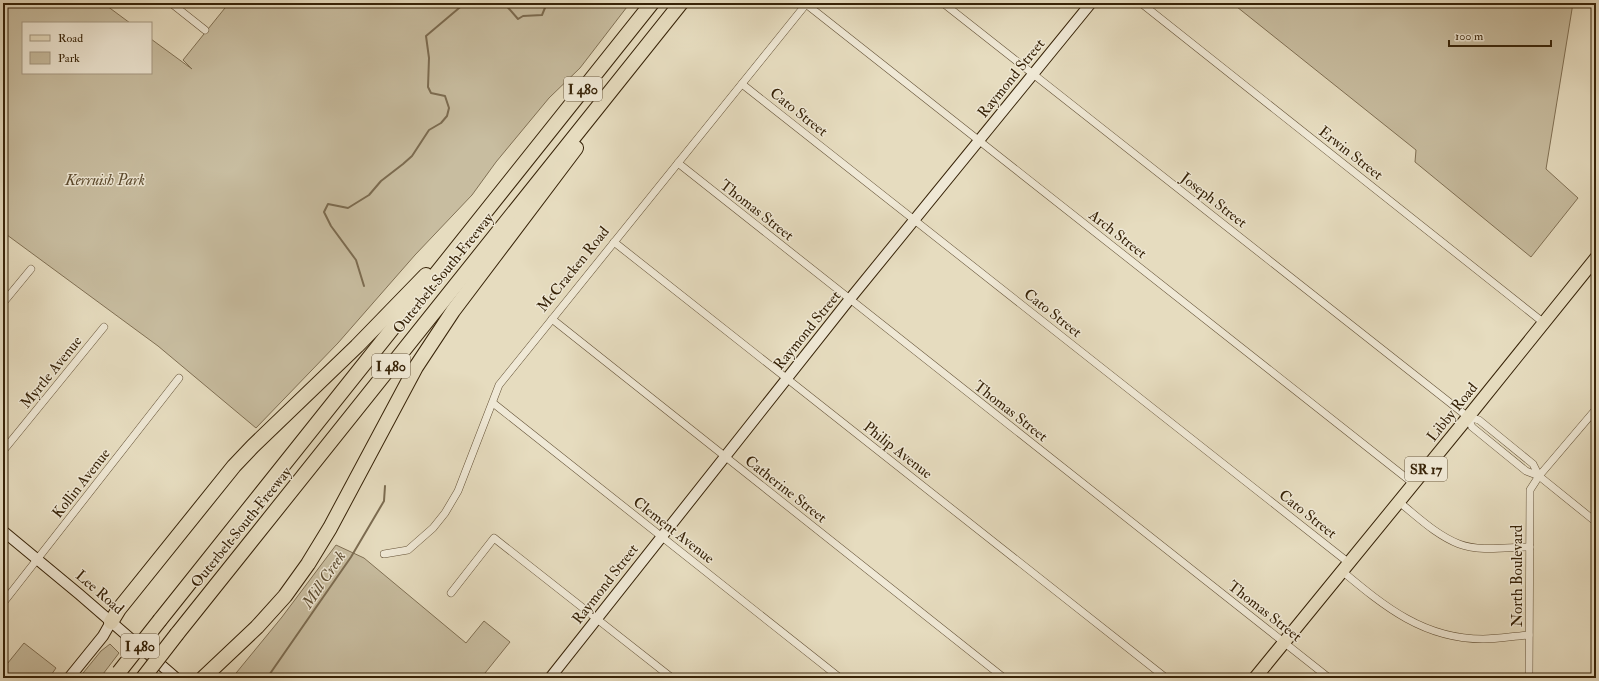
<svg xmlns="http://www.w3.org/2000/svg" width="1599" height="681" font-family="'IM FELL Double Pica',serif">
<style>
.green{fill:#c8bda0;stroke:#807054}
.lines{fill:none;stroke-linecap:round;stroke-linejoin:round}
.stream{stroke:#7c6c51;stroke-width:2}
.street-casing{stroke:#635136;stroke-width:8}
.secondary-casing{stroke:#372308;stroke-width:12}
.primary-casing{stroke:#372308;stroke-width:14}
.highway-casing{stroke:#372308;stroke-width:16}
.street{stroke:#efe8d5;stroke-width:7}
.secondary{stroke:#efe8d5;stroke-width:10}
.primary{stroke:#e6dcbf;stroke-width:12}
.highway{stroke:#e6dcbf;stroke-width:14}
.highway-bridge-casing{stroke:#372308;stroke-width:16;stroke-linecap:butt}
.highway-bridge{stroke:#e6dcbf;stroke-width:14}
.labels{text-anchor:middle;stroke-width:3;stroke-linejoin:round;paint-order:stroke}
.shield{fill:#efe8d5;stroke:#6e5e46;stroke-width:1}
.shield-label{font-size:14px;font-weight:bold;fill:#372308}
.street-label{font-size:15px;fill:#372308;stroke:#efe8d5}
.park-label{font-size:15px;font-style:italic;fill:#5b4a2e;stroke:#efe8d5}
.water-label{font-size:16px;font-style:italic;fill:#5f4e32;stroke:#efe8d5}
</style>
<rect width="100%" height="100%" fill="#e6dcbf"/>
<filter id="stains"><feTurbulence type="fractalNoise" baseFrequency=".005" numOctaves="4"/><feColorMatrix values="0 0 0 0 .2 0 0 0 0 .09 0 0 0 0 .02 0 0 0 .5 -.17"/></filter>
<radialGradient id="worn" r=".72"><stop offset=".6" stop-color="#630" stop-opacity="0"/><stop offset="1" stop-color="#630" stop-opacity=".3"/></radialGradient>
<g class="green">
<path d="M3,3H103L130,23H23V73H151V39L192,69L183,60L229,3H630L580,68L549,98L496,162L472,195L415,255L338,343L256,428L158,346L3,232Z"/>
<path d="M1232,3H1573L1546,169L1578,198L1531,257L1415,162L1416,150Z"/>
<path d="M336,545L364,558L466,643L484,621L510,642L481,678H232L282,617Z"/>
<path d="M24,643L56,668L49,678H3V669Z"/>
<path d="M110,644L119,653L100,678H79L101,651Z"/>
</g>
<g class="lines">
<g class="stream">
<path d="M504,3L518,19L523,16L542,15L547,3"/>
<path d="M364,286L356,260L331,226L324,212L328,204L348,208L369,195L381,181L403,164L412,156L429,130L441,123L447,116L449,108L445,96L431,93L428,87L429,58L426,36L465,3"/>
<path d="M267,678L351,557L384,501L385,486"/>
</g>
<g class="street-casing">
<g id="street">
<path d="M171,3L205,30"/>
<path d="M943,3L1468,417L1479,420L1533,464L1539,476"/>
<path d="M1141,3L1544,323"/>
<path d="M806,4L1414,484"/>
<path d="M742,84L1349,563"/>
<path d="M678,163L1329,678"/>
<path d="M614,242L1166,678"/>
<path d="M3,303L31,269"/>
<path d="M552,319L1004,678"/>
<path d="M493,403L840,678"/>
<path d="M1468,417L1472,427L1526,471L1539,476L1596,522"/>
<path d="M3,451L104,327"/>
<path d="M1399,502C1418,517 1436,535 1459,544C1480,552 1508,547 1530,547"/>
<path d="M384,554L408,550L433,528L445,513L458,491L499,385L807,3"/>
<path d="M1342,571C1385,607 1424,639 1483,639C1498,639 1514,636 1529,635"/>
<path d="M451,593L494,538L672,678"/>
<path d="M3,603L179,378"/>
<path d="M1529,678L1530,490L1539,476L1596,409"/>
</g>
</g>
<g class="secondary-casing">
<g id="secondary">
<path d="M3,531L79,594L176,678"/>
<path d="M69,678L103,636L111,622"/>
<path d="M550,678L845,305L1091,3"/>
</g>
</g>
<g class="primary-casing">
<path id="primary" d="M1255,678L1468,417L1596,258"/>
</g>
<g class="highway-casing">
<g id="highway">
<path d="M160,620L652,3"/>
<path d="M111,622L119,609L234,466L253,446L357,346L426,275"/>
<path d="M177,634L681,3"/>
<path d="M203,678L257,627L285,596L308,564L330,528L416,367L453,311L576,148"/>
</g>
</g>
<use href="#street" class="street"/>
<use href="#secondary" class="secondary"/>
<use href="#primary" class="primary"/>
<use href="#highway" class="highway"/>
<g class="highway-bridge-casing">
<g id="highway-bridge">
<path d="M119,672L160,620"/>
<path d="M143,678L177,634"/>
</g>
</g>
<use href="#highway-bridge" class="highway-bridge"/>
</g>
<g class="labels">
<g class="shield">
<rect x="564" y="77" width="38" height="24" rx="3"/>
<rect x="372" y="354" width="38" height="24" rx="3"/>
<rect x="1405" y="457" width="42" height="24" rx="3"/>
<rect x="121" y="634" width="38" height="24" rx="3"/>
</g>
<g class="shield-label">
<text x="583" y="94">I 480</text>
<text x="391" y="371">I 480</text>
<text x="1426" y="474">SR 17</text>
<text x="140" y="651">I 480</text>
</g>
<g class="street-label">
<text transform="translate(1011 78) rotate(-51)" y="5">Raymond Street</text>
<text transform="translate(799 112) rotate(38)" y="5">Cato Street</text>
<text transform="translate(1351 153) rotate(38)" y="5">Erwin Street</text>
<text transform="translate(1214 200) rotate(38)" y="5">Joseph Street</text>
<text transform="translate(757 210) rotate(38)" y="5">Thomas Street</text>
<text transform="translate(1118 234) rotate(38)" y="5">Arch Street</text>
<text transform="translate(573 269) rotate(-51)" y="5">McCracken Road</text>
<text transform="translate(443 273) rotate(-51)" y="5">Outerbelt South Freeway</text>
<text transform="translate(1053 313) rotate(38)" y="5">Cato Street</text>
<text transform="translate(807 330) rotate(-51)" y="5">Raymond Street</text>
<text transform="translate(51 372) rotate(-51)" y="5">Myrtle Avenue</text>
<text transform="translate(1011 411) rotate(38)" y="5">Thomas Street</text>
<text transform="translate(1452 412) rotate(-51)" y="5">Libby Road</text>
<text transform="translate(898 450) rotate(38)" y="5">Philip Avenue</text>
<text transform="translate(81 483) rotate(-52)" y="5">Kollin Avenue</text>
<text transform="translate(786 489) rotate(38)" y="5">Catherine Street</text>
<text transform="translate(1308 514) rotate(38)" y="5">Cato Street</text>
<text transform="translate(241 527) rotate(-51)" y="5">Outerbelt South Freeway</text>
<text transform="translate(674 530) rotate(38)" y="5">Clement Avenue</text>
<text transform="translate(1517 576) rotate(-90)" y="5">North Boulevard</text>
<text transform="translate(605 584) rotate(-52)" y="5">Raymond Street</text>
<text transform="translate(100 592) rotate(41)" y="5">Lee Road</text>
<text transform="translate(1265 611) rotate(38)" y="5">Thomas Street</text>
</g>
<g class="park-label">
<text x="105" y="185">Kerruish Park</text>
</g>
<g class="water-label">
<text transform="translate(323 579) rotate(-56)" y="6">Mill Creek</text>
</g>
</g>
<rect width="1599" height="681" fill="none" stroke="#e6dcbf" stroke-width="16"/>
<rect x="4" y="4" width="1591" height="673" fill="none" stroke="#372308" stroke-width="2"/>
<rect x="8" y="8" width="1583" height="665" fill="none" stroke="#372308"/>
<rect x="22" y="22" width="130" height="52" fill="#efe8d5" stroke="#a59983"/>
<rect x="30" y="35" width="20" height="6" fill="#e6dcbf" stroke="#a59983"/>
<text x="58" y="42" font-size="12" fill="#372308">Road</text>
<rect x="30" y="52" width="20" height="12" fill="#c8bda0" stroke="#a59983"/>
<text x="58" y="62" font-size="12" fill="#372308">Park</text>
<path d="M1449 40v6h102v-6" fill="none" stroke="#372308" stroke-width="2"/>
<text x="1455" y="40" font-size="12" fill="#372308" stroke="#efe8d5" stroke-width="3" paint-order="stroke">100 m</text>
<rect width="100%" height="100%" filter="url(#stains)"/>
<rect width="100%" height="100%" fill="url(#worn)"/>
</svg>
